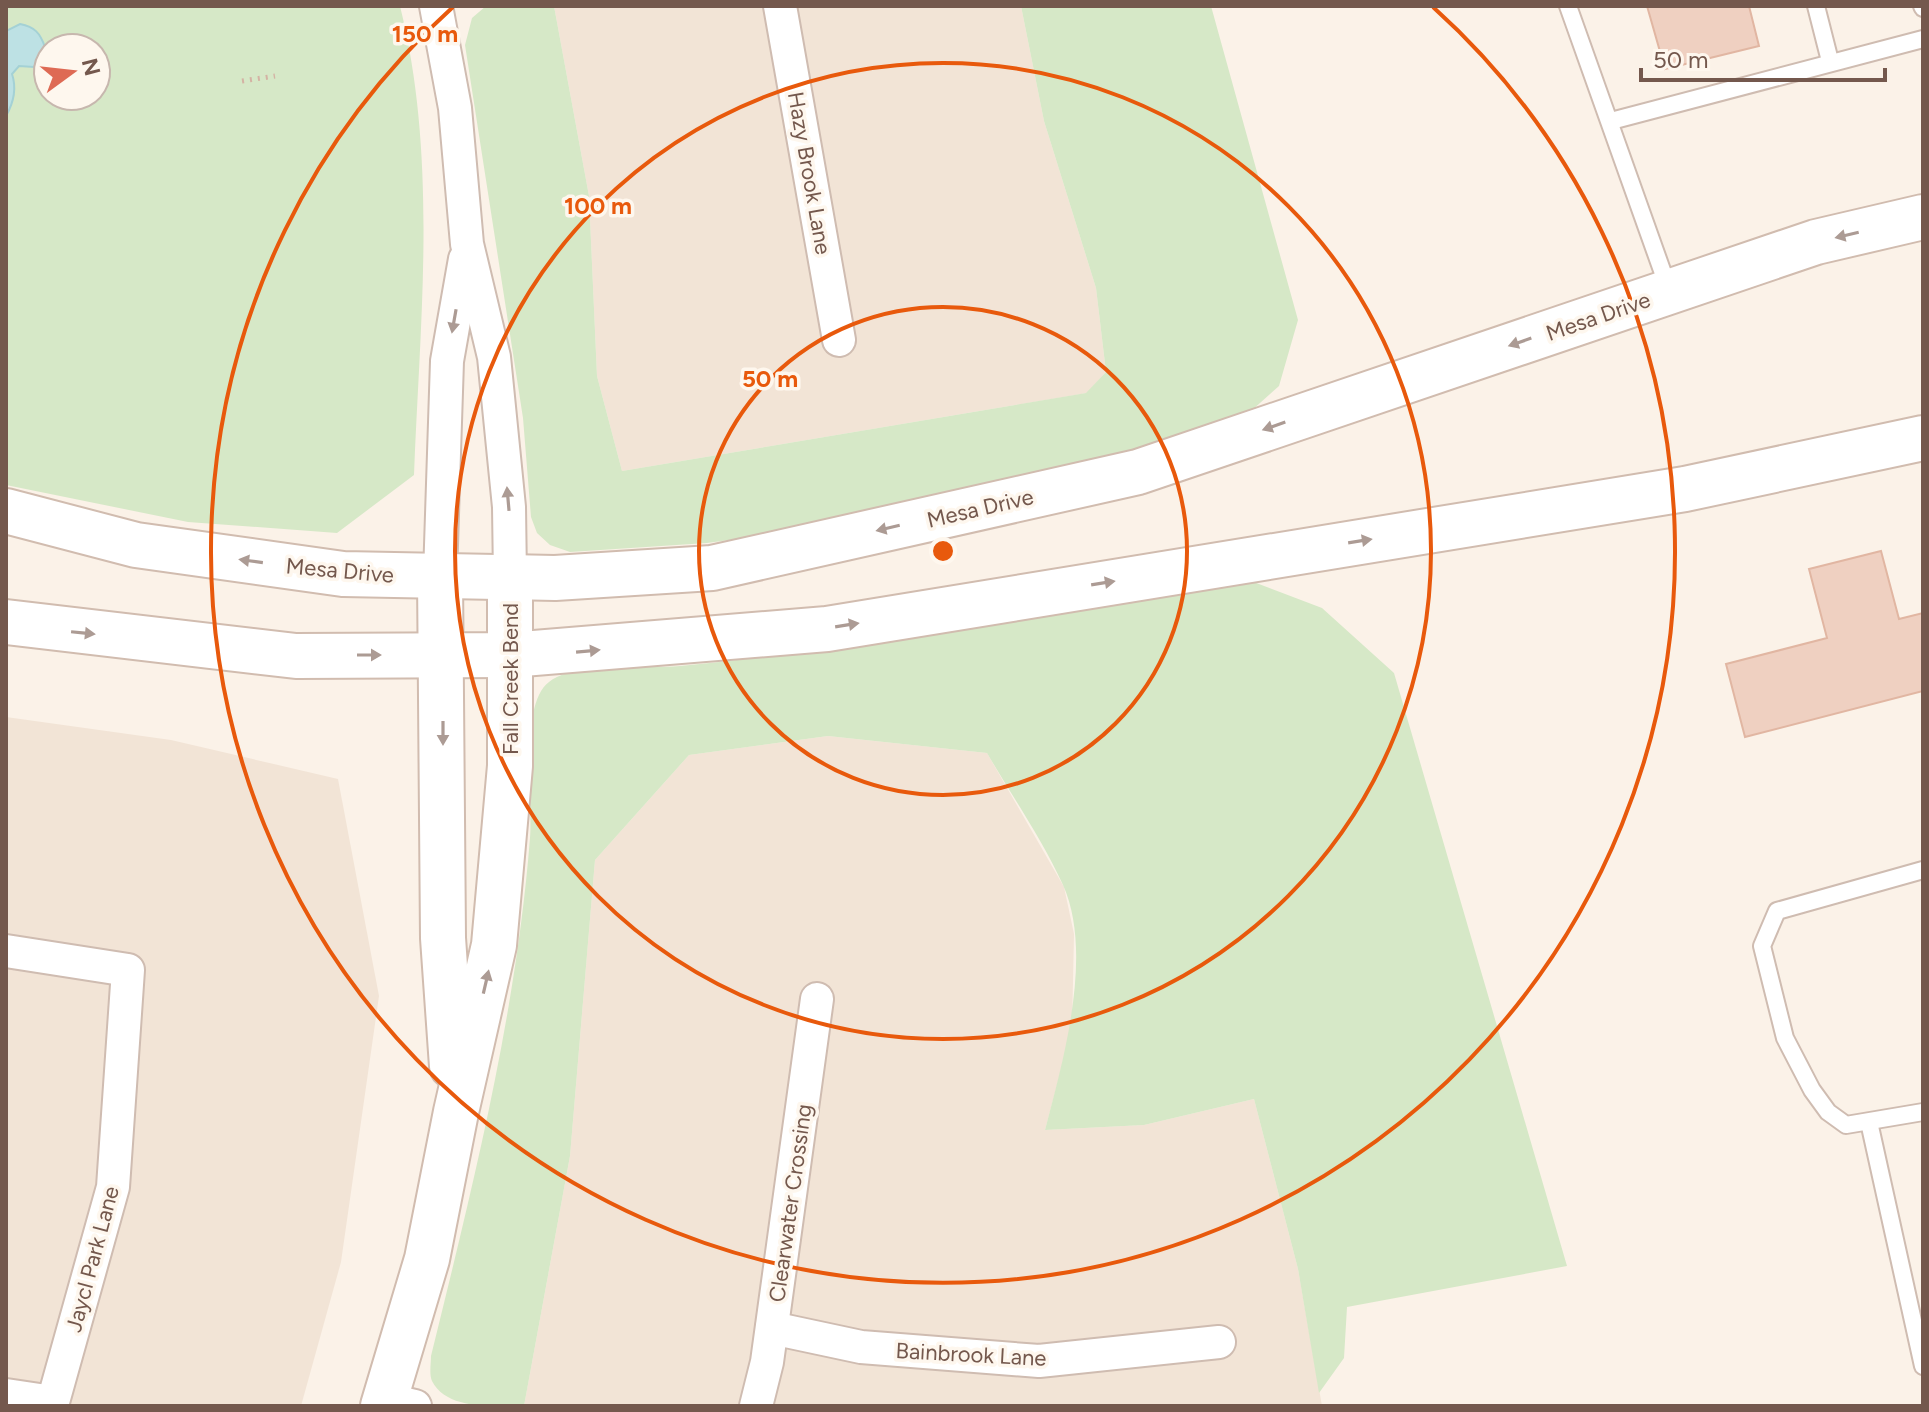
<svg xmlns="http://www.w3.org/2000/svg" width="1929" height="1412" font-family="Figtree,sans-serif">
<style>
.residential{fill:#f2e4d6}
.green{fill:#d6e8c7;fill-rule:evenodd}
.water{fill:#bde1e4;stroke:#a4d1d5;stroke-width:2}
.building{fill:#efd0c1;stroke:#e1b6a2;stroke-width:2}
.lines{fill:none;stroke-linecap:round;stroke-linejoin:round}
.lane-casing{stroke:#cfbcb1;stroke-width:20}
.street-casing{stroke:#cfbcb1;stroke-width:36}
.secondary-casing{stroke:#d1bcaf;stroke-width:48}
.path{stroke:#d4b3a4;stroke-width:5;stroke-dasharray:2 6;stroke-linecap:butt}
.lane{stroke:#fff;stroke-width:16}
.street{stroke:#fff;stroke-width:32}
.secondary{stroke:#fff;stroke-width:44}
.oneway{fill:#ac9b94}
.ring{fill:none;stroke:#e8590c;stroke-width:4}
.labels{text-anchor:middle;stroke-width:7;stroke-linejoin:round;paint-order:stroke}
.street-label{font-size:22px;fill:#74584d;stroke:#fef7ee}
.centre{fill:#e8590c;stroke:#fef7ee;stroke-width:4}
.ring-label{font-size:24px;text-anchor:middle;font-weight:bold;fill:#e8590c;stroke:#fef7ee;stroke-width:7;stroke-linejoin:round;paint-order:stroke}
</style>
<rect width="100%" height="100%" fill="#fbf2e8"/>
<g class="residential">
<path d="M554,6H1021L1044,121L1096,288L1106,372L1087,393L622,471L597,376L589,196Z"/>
<path d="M6,717L171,740L338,779L379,996L341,1262L301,1406H6Z"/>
<path d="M828,736L987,753L1064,887L1074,934L1072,1029L1045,1130L1144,1125L1254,1099L1298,1269L1322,1406H524L570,1156L595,860L689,755Z"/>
</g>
<g class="green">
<path d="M6,6H400C438,159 420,319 414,475L337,533L188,522L6,485ZM48,48H96V96H48Z"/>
<path d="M486,6H554L589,196L597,376L622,471L1086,393L1106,372L1096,288L1044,121L1021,6H1211L1298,320L1279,386L1232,428L819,528L707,543L570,552L550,545L537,533L531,517L523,418L465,45L472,18Z"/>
<path d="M1251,581L1322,608L1394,673L1567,1266L1347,1307L1344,1358L1319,1393L1298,1269L1254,1099L1144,1125L1045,1130C1063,1061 1094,954 1063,885C1042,839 1012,796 987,753L828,736L689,755L595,860L570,1156L524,1406C497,1406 447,1411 432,1381C429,1374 431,1364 431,1356C473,1185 516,1015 530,838C533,802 519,704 549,682C576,661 646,669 680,666C872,647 1061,612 1251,581Z"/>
</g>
<path class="water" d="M20,24C35,27 40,33 45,47L34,67L19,66L12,74C17,89 14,102 6,116V31Z"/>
<g class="building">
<path d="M1647,6H1749L1759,46L1665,69Z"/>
<path d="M1881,551L1899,619L1923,613V691L1745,737L1726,664L1827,638L1809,569Z"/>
</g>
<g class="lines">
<g class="lane-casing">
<g id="lane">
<path d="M1568,6L1669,290"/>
<path d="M1816,6L1830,61"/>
<path d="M1922,6L1923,8"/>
<path d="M1611,121L1923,39"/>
<path d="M1923,870L1777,911L1762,946L1785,1038L1812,1090L1828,1112L1846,1125L1923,1112"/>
<path d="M1869,1122L1923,1366"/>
</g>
</g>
<g class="street-casing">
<g id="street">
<path d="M436,6L455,108L467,244L494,357L509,507L510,577"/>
<path d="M780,6L839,340"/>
<path d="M440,576L447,361L465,259"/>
<path d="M6,951L128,970L113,1187L53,1402L6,1395"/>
<path d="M772,1328L861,1347L1039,1361L1219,1342"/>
<path d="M385,1399L415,1406"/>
<path d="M756,1406L767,1362L817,999"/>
</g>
</g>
<g class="secondary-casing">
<g id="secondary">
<path d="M6,511L136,545L343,574L555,578L712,568L1138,472L1816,242L1923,217"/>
<path d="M440,576L443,938L452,1066"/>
<path d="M6,622L296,656L510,655L827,629L1685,489L1923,438"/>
<path d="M383,1406L427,1259L456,1112L494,945L510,766V577"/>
</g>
</g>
<path class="path" d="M242,81L275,76"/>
<use href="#lane" class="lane"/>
<use href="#street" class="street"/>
<use href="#secondary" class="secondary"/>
</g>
<defs><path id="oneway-solid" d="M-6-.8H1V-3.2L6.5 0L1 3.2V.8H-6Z" transform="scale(2)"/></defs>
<g class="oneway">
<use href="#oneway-solid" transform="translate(1847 235) rotate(167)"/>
<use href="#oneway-solid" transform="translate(454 321) rotate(100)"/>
<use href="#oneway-solid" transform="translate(1520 342) rotate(161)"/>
<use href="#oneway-solid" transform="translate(1274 426) rotate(161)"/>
<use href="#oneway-solid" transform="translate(508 499) rotate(-95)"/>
<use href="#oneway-solid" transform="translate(888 528) rotate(167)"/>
<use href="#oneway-solid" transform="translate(1360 541) rotate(-9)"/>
<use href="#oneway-solid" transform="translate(251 561) rotate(-172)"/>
<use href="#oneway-solid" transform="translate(1103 583) rotate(-9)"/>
<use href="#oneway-solid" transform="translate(847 625) rotate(-9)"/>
<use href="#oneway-solid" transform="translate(83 633) rotate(6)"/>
<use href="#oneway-solid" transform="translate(588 651) rotate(-5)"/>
<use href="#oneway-solid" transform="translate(369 655)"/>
<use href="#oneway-solid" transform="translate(443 733) rotate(90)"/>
<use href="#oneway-solid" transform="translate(486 982) rotate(-77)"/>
</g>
<g class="ring">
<circle cx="943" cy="551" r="244"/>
<circle cx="943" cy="551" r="488"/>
<path d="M1433 7A732 732 0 1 1 453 7"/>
</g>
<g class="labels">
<g class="street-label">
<text transform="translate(810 173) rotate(80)" y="8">Hazy Brook Lane</text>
<text transform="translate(1598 316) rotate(-19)" y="8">Mesa Drive</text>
<text transform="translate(980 508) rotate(-13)" y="8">Mesa Drive</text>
<text transform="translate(340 570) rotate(5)" y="8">Mesa Drive</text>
<text transform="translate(510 679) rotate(-90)" y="8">Fall Creek Bend</text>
<text transform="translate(790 1203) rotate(-82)" y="8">Clearwater Crossing</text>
<text transform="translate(92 1259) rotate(-75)" y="8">Jaycl Park Lane</text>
<text transform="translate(971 1354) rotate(3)" y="8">Bainbrook Lane</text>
</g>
</g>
<circle cx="943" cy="551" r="12" class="centre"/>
<g class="ring-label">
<text x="425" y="42">150 m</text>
<text x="598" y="214">100 m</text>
<text x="770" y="387">50 m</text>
</g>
<rect width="1929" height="1412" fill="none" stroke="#74584d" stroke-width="16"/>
<g transform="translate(72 72) rotate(75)"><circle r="38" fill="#fef7ee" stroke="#c7b7ae" stroke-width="2"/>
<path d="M0-6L14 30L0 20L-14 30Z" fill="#de6a54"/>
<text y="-12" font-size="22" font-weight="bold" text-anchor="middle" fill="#74584d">N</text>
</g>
<path d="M1641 68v12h244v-12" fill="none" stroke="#74584d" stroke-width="4"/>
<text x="1653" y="68" font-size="24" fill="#74584d" stroke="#fef7ee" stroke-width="6" paint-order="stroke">50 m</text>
</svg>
